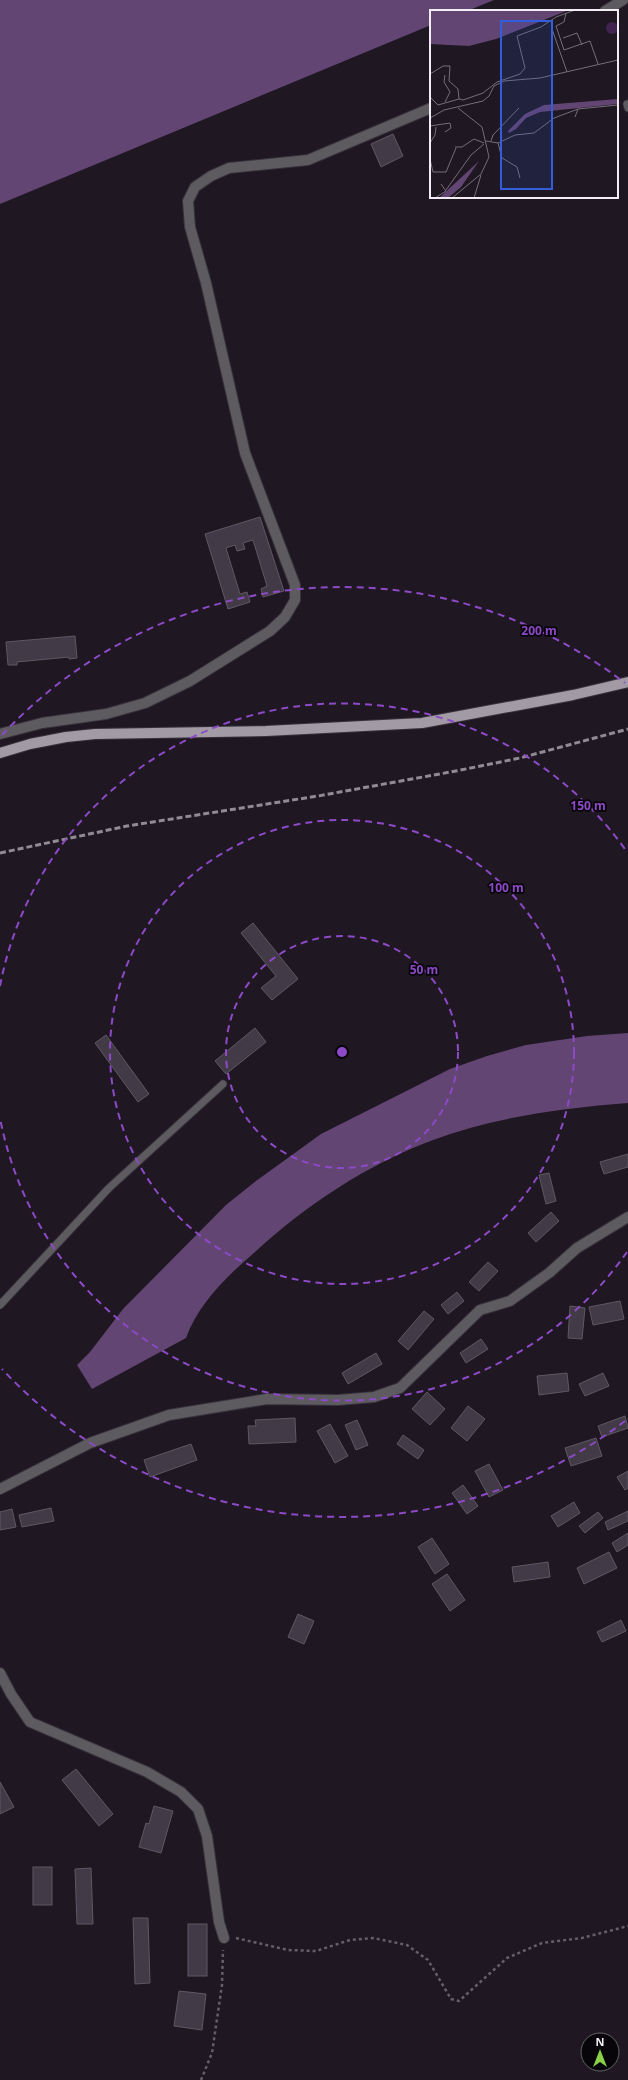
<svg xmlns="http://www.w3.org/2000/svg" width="628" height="2080" font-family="'Noto Sans',sans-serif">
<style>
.water{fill:#634574}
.building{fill:#423b47;stroke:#5f5864}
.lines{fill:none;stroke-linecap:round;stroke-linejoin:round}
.service-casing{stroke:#38323c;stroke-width:9}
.minor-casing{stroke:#38323c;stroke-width:12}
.primary-casing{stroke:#38323c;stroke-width:12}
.path{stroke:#655f69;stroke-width:2.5;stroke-dasharray:3 3;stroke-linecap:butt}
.service{stroke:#5e5b60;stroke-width:7}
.minor{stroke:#5e5b60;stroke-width:10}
.primary{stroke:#a29ba6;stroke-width:10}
.rail{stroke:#918b94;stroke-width:3;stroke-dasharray:6 3;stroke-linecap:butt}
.ring{fill:none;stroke:#8d49c7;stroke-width:2;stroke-dasharray:7 5}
.inset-road{fill:none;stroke:#746e77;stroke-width:1}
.view{fill:#325edb;fill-opacity:0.15;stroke:#325edb;stroke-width:2}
.inset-edge{fill:none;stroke:#f3eef6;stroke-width:2}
.centre{fill:#8d49c7;stroke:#070509;stroke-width:2}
.ring-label{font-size:12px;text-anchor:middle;font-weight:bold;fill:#8d49c7;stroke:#070509;stroke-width:3.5;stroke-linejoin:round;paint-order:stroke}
</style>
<rect width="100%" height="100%" fill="#1f1823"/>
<g class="water">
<path d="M0,0H494L467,11H431V25L0,204Z"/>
<path d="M628,1033V1103C563,1108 495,1117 433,1140C368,1164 306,1205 255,1252C228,1275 198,1304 186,1338L92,1389L77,1365L90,1352L123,1309L226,1205L256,1181L321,1134L450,1069L487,1056L526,1045L587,1036Z"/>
</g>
<g class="building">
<path d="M393,134L403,156L381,167L371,144Z"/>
<path d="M260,517L284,591L263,597L261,589L267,586L253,540L243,543L245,549L237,551L235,545L226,548L240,594L247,592L250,602L228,609L205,534Z"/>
<path d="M75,636L77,658L69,659V657L17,662V665H8L6,642Z"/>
<path d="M253,923L298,979L272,1000L261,988L276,976L241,933Z"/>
<path d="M255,1028L266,1042L226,1074L215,1061Z"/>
<path d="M106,1035L149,1094L138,1102L95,1043Z"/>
<path d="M628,1154V1167L604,1174L600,1162Z"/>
<path d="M549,1173L556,1201L546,1204L539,1175Z"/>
<path d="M551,1212L559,1221L536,1242L528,1233Z"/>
<path d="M488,1262L498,1271L479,1291L469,1282Z"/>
<path d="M457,1292L464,1301L448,1314L441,1305Z"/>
<path d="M620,1301L624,1319L593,1325L589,1307Z"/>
<path d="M570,1306L585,1308L582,1339L568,1338Z"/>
<path d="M424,1311L434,1319L408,1350L398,1341Z"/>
<path d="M481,1339L488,1349L466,1363L460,1353Z"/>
<path d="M376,1353L382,1364L348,1384L342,1373Z"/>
<path d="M567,1373L569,1391L539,1395L537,1376Z"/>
<path d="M603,1373L609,1386L585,1396L579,1384Z"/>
<path d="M427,1392L445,1409L430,1425L412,1409Z"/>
<path d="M468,1406L485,1419L467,1441L451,1428Z"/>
<path d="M625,1416L628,1428L602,1437L598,1426Z"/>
<path d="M295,1418L296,1442L249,1444L248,1426H256L255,1420Z"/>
<path d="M357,1420L368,1445L356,1450L345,1425Z"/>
<path d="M330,1424L348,1456L335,1463L317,1431Z"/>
<path d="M403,1435L424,1450L418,1459L397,1444Z"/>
<path d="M596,1438L602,1456L571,1466L565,1448Z"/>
<path d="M191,1444L197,1460L150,1477L144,1460Z"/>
<path d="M489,1464L503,1490L489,1497L475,1471Z"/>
<path d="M628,1471V1488L625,1490L617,1477Z"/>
<path d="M463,1485L478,1506L467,1514L452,1493Z"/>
<path d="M574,1502L580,1513L558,1527L551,1516Z"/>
<path d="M51,1508L54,1521L22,1527L19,1515Z"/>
<path d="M12,1509L16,1527L0,1530V1512Z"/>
<path d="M628,1511V1521L608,1530L605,1522Z"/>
<path d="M598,1512L603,1518L585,1533L579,1526Z"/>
<path d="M628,1533V1545L617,1552L612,1543Z"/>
<path d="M432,1538L449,1564L435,1574L418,1547Z"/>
<path d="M609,1552L617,1568L584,1584L577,1568Z"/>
<path d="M548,1562L550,1577L514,1582L512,1567Z"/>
<path d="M447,1574L465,1600L450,1611L432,1584Z"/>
<path d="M298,1614L314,1621L304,1644L288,1637Z"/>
<path d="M621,1620L626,1631L602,1642L597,1632Z"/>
<path d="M76,1769L113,1814L99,1826L62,1780Z"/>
<path d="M0,1782L14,1807L0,1814Z"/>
<path d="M154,1806L173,1811L161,1853L139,1847L146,1823L149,1824Z"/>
<rect x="33" y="1867" width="19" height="38"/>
<path d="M91,1868L93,1924H77L75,1869Z"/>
<path d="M133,1918H148L150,1983L135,1984Z"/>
<rect x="188" y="1924" width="19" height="52"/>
<path d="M179,1991L206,1994L202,2030L174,2026Z"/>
</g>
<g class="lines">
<g class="service-casing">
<g id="service">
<path d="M627,104L628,108"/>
<path d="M0,1305L109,1188L223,1084"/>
</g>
</g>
<g class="minor-casing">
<g id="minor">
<path d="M605,11L623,0"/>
<path d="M0,734L42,723L106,714L145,703L190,681L270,631L285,617L295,600V585L245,453L206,283L190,227L188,201L195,187L211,176L229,168L308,160L431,108"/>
<path d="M0,1489L90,1443L169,1415L267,1399L338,1400L374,1397L400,1388L480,1310L510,1301L549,1273L577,1248L628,1217"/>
<path d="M0,1673L11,1694L30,1722L147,1772L181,1792L198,1809L207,1836L219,1922L224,1938"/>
</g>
</g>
<g class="primary-casing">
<path id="primary" d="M0,753L30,744L66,737L95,734L266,731L422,723L573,695L628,682"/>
</g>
<g class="path">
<path d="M236,1938L288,1950L316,1951L350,1940L373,1938L407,1945L428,1960L451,1999L459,2001L507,1958L542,1943L582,1938L628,1926"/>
<path d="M201,2080L212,2053L222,1985L223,1950"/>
</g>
<use href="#service" class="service"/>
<use href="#minor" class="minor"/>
<use href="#primary" class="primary"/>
<path class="rail" d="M0,853L127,826L318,796L456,771L520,758L628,729"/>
</g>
<g class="ring">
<circle cx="342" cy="1052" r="116"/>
<circle cx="342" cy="1052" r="232"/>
<path d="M627 1252A348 348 0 0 1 0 1118M0 986A348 348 0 0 1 627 852"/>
<path d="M625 1421A465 465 0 0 1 2 1369M2 735A465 465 0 0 1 625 683"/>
</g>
<g transform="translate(430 10)">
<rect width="188" height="188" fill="#1f1823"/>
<path d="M176 18a6 6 0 1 1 12 0a6 6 0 1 1-12 0Z" fill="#40234f"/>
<path d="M0,0H139L66,29L39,36L0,34ZM188,89V94L110,102L96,108L86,119L79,123L78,121L95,104L114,95ZM49,151L31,177L18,188H9Z" fill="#634574"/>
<path class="inset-road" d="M136,3L134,12L126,16L134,40L160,31L168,54M122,19L137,62M133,28L147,23L152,35M0,64L13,56H20L19,71L28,79L29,89M0,87L8,95L29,89L33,90L53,83L67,72L90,64L95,58L87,26L111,17L126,7L145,0M15,92L20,82L14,72L15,65M148,99L188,95M0,108L14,100L53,91L59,86L64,76L74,71L110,68L188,50M0,116L20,113L21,118L15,122M56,131L68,133L72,148L87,157L90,168M61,131L63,125L89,98M0,133L5,125L6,117M68,133L85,125L104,123L124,108L148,99L145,107M25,137H32L44,129L54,133M0,149L3,162H16L26,138M16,180L41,145L54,134M5,188L16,181L11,174M22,188L51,164L59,147L52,117L28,98M44,188L51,165"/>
<path class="view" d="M71,11H122V179H71Z"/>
<rect width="188" height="188" class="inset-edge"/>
</g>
<circle cx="342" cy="1052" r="6" class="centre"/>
<g class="ring-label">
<text x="539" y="635">200 m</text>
<text x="588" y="810">150 m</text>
<text x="506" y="892">100 m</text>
<text x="424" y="974">50 m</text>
</g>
<g transform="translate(600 2052)"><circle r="19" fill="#070509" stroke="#656268"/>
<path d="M0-3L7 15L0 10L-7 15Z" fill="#89cf48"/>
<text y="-6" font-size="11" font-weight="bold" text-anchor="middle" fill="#f3eef6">N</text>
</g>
</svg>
